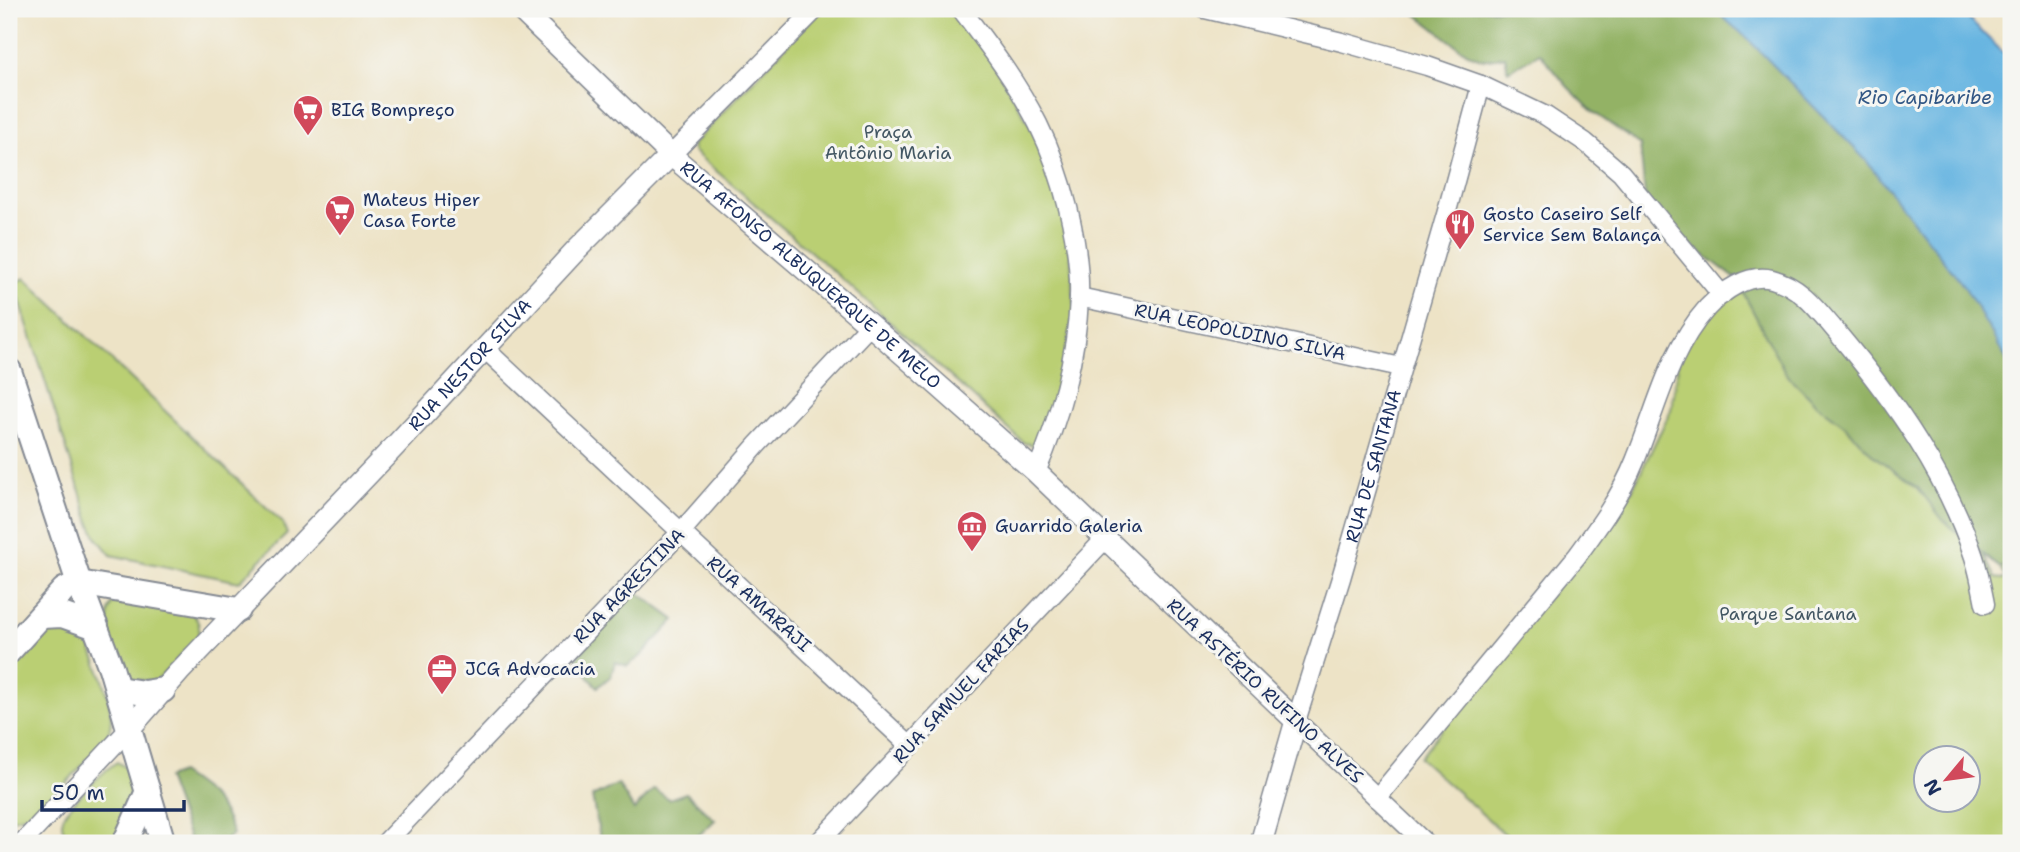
<svg xmlns="http://www.w3.org/2000/svg" width="2020" height="852" font-family="'Shantell Sans',sans-serif">
<style>
.green{fill:#bacf73;stroke:#6a7f68;stroke-width:2;fill-rule:evenodd}
.forest{fill:#93b265;stroke:#577062;stroke-width:2}
.water{fill:#67b5e1;stroke:#4172a0;stroke-width:2}
.lines{fill:none;stroke-linecap:round;stroke-linejoin:round}
.minor-casing{stroke:#848992;stroke-width:21}
.tertiary-casing{stroke:#848992;stroke-width:24}
.secondary-casing{stroke:#848992;stroke-width:28}
.minor{stroke:#fff;stroke-width:18}
.tertiary{stroke:#fff;stroke-width:21}
.secondary{stroke:#fff;stroke-width:24}
.labels{text-anchor:middle;stroke-width:6;stroke-linejoin:round;paint-order:stroke}
.poi-label{font-size:18px;fill:#1b2f5e;stroke:#f6f6f2;text-anchor:start}
.park-label{font-size:18px;fill:#435763;stroke:#f6f6f2}
.street-label{font-size:18px;fill:#1b2f5e;stroke:#f6f6f2}
.water-label{font-size:19px;font-style:italic;fill:#325785;stroke:#f6f6f2}
</style>
<rect width="100%" height="100%" fill="#f6f6f2"/>
<filter id="ink" filterUnits="userSpaceOnUse"><feTurbulence type="fractalNoise" baseFrequency=".0143" numOctaves="2"/><feDisplacementMap in="SourceGraphic" scale="14" xChannelSelector="R" yChannelSelector="G"/><feConvolveMatrix kernelMatrix="1 2 1 2 8 2 1 2 1" color-interpolation-filters="sRGB"/></filter>
<filter id="wash" filterUnits="userSpaceOnUse"><feTurbulence type="fractalNoise" baseFrequency=".00686" numOctaves="4" result="noise"/><feDisplacementMap in="SourceGraphic" scale="28" xChannelSelector="R" yChannelSelector="G"/><feGaussianBlur stdDeviation="1.57" result="paint"/><feColorMatrix in="noise" values="0 0 0 0 0 0 0 0 0 0 0 0 0 0 0 0 0 1.4 0 .05"/><feComposite in="paint" operator="in"/></filter>
<g filter="url(#wash)">
<rect width="100%" height="100%" fill="#ede3c6"/>
<g class="green">
<path d="M821,9H955L981,42L1043,147L1069,237L1075,309L1065,358L1043,441L1034,445L1024,443L840,277L693,151L692,145Z"/>
<path d="M25,278L283,523L287,534L239,582L111,555L97,538L90,523L17,292L15,283Z"/>
<path d="M1757,282L1982,552L1995,578L2008,580L2000,568L2011,563V843H1515L1419,758L1630,494L1671,410L1680,352L1722,297ZM1926,758H1968V800H1926Z"/>
<path d="M115,600L192,613C199,621 202,629 196,639L156,682L128,679L125,675C116,655 99,618 115,600Z"/>
<path d="M63,626L84,635L89,642C98,669 121,712 106,739C83,763 42,819 9,819V671L48,631Z"/>
<path d="M117,762L130,770L142,791L118,843H88L69,838C63,832 60,826 63,818C66,807 107,768 117,762Z"/>
</g>
<g class="forest">
<path d="M1409,9H1713L1745,36L1865,159L1966,289L2011,367V563L2000,568L1943,520L1918,488L1874,456L1844,425L1815,403L1786,374L1736,279L1673,231L1647,217L1640,145L1592,111L1567,86L1540,53L1508,71L1505,56C1499,57 1489,60 1483,59C1465,57 1426,20 1409,9Z"/>
<path d="M636,591L675,620L640,657L627,666L615,662L611,676L598,687L589,678L577,657Z"/>
<path d="M180,773C209,793 221,800 233,834L222,843H191L167,778Z"/>
<path d="M618,784L634,810L654,789L669,799L686,793L715,820L697,837H679L680,843H601L592,797Z"/>
</g>
<path class="water" d="M1713,9H1958L2011,60V367L1966,289L1865,159L1745,36Z"/>
</g>
<g filter="url(#ink)">
<g class="lines">
<g class="minor-casing">
<g id="minor">
<path d="M961,9C989,46 1017,82 1038,124C1062,172 1081,244 1079,298C1077,356 1059,420 1036,472"/>
<path d="M1205,9L1342,42L1427,66L1481,85L1546,116L1585,142L1621,173L1722,295"/>
<path d="M671,155L816,9"/>
<path d="M1079,297L1401,367"/>
<path d="M485,349L910,746"/>
<path d="M1377,798L1577,556C1599,526 1621,496 1635,461C1657,408 1668,352 1707,308C1723,291 1748,273 1772,279C1803,287 1820,313 1840,336C1895,402 1947,475 1974,557C1979,572 1982,589 1985,604"/>
<path d="M22,843L129,729"/>
<path d="M385,843L680,533L757,445L870,325"/>
<path d="M818,843L1105,539"/>
<path id="s1" d="M1425,843L1296,721L1341,578L1447,211L1481,85"/>
</g>
</g>
<g class="tertiary-casing">
<g id="tertiary">
<path id="s2" d="M520,9L671,155L870,325L1036,472L1296,721L1261,843"/>
<path id="s3" d="M129,729L179,672L395,446L577,249L671,155"/>
</g>
</g>
<g class="secondary-casing">
<g id="secondary">
<path d="M9,371L79,583L111,668L163,843"/>
<path d="M41,616L62,615L96,627"/>
<path d="M9,651L64,590L79,583L238,610"/>
<path d="M118,689L144,693L163,690"/>
<path d="M125,843L148,791"/>
</g>
</g>
<use href="#minor" class="minor"/>
<use href="#tertiary" class="tertiary"/>
<use href="#secondary" class="secondary"/>
</g>
</g>
<defs>
<g id="supermarket-pin" transform="scale(1.575)"><path d="M0 17L-7.5 6A9.5 9.5 0 1 1 7.5 6Z" fill="#d1495b" stroke="#f6f6f2"/><path d="M-6-5.5h2.5l.6 2H6L4.5 2H-2.5L-4.4-4H-6ZM-1.5 3.2a1.3 1.3 0 1 0 .1 0ZM3 3.2a1.3 1.3 0 1 0 .1 0Z" fill="#fff"/></g>
<g id="restaurant-pin" transform="scale(1.575)"><path d="M0 17L-7.5 6A9.5 9.5 0 1 1 7.5 6Z" fill="#d1495b" stroke="#f6f6f2"/><path d="M-5-6h1v4h1v-4h1v4h1v-4h1v5L-1.5 .5V6h-2V.5L-5-1ZM5-6V6H3V1.5H1.5Q1.5-4 5-6Z" fill="#fff"/></g>
<g id="museum-pin" transform="scale(1.575)"><path d="M0 17L-7.5 6A9.5 9.5 0 1 1 7.5 6Z" fill="#d1495b" stroke="#f6f6f2"/><path d="M0-6L6-3V-2H-6V-3ZM-5-1h2V3h-2ZM-1-1h2V3h-2ZM3-1h2V3H3ZM-6 4H6V6H-6Z" fill="#fff"/></g>
<g id="office-pin" transform="scale(1.575)"><path d="M0 17L-7.5 6A9.5 9.5 0 1 1 7.5 6Z" fill="#d1495b" stroke="#f6f6f2"/><path d="M-6-3h4V-5.5h4V-3h4V5H-6ZM-1-4.5V-3h2v-1.5ZM-6 0V1H6V0Z" fill="#fff"/></g>
</defs>
<g fill-rule="evenodd">
<use href="#supermarket-pin" x="308" y="110"/>
<use href="#supermarket-pin" x="340" y="210"/>
<use href="#restaurant-pin" x="1460" y="224"/>
<use href="#museum-pin" x="972" y="526"/>
<use href="#office-pin" x="442" y="669"/>
</g>
<g class="labels">
<g class="poi-label">
<text x="331" y="116">BIG Bompreço</text>
<text x="363" y="206">Mateus Hiper<tspan x="363" dy="21">Casa Forte</tspan></text>
<text x="1483" y="220">Gosto Caseiro Self<tspan x="1483" dy="21">Service Sem Balança</tspan></text>
<text x="995" y="532">Guarrido Galeria</text>
<text x="465" y="675">JCG Advocacia</text>
</g>
<g class="park-label">
<text x="888" y="138">Praça<tspan x="888" dy="21">Antônio Maria</tspan></text>
<text x="1788" y="620">Parque Santana</text>
</g>
<g class="street-label">
<text dy="6" stroke="none"><textPath href="#s2" startOffset="394">RUA AFONSO ALBUQUERQUE DE MELO</textPath></text>
<text transform="translate(1240 332) rotate(12)" y="6">RUA LEOPOLDINO SILVA</text>
<text dy="6" stroke="none"><textPath href="#s3" startOffset="499">RUA NESTOR SILVA</textPath></text>
<text dy="6" stroke="none"><textPath href="#s1" startOffset="444">RUA DE SANTANA</textPath></text>
<text transform="translate(629 586) rotate(-46)" y="6">RUA AGRESTINA</text>
<text transform="translate(759 604) rotate(42)" y="6">RUA AMARAJI</text>
<text transform="translate(961 691) rotate(-47)" y="6">RUA SAMUEL FARIAS</text>
<text transform="translate(1265 691) rotate(43)" y="6">RUA ASTÉRIO RUFINO ALVES</text>
</g>
<g class="water-label">
<text x="1925" y="104">Rio Capibaribe</text>
</g>
</g>
<rect width="2020" height="852" fill="none" stroke="#f6f6f2" stroke-width="35"/>
<g transform="translate(1947 779) rotate(241)"><circle r="33" fill="#f6f6f2" stroke="#9ea6b7" stroke-width="2"/>
<path d="M0-5L12 26L0 18L-12 26Z" fill="#d1495b"/>
<text y="-10" font-size="19" font-weight="bold" text-anchor="middle" fill="#1b2f5e">N</text>
</g>
<path d="M42 800v10h142v-10" fill="none" stroke="#1b2f5e" stroke-width="3.5"/>
<text x="52" y="800" font-size="21" fill="#1b2f5e" stroke="#f6f6f2" stroke-width="5" paint-order="stroke">50 m</text>
</svg>
